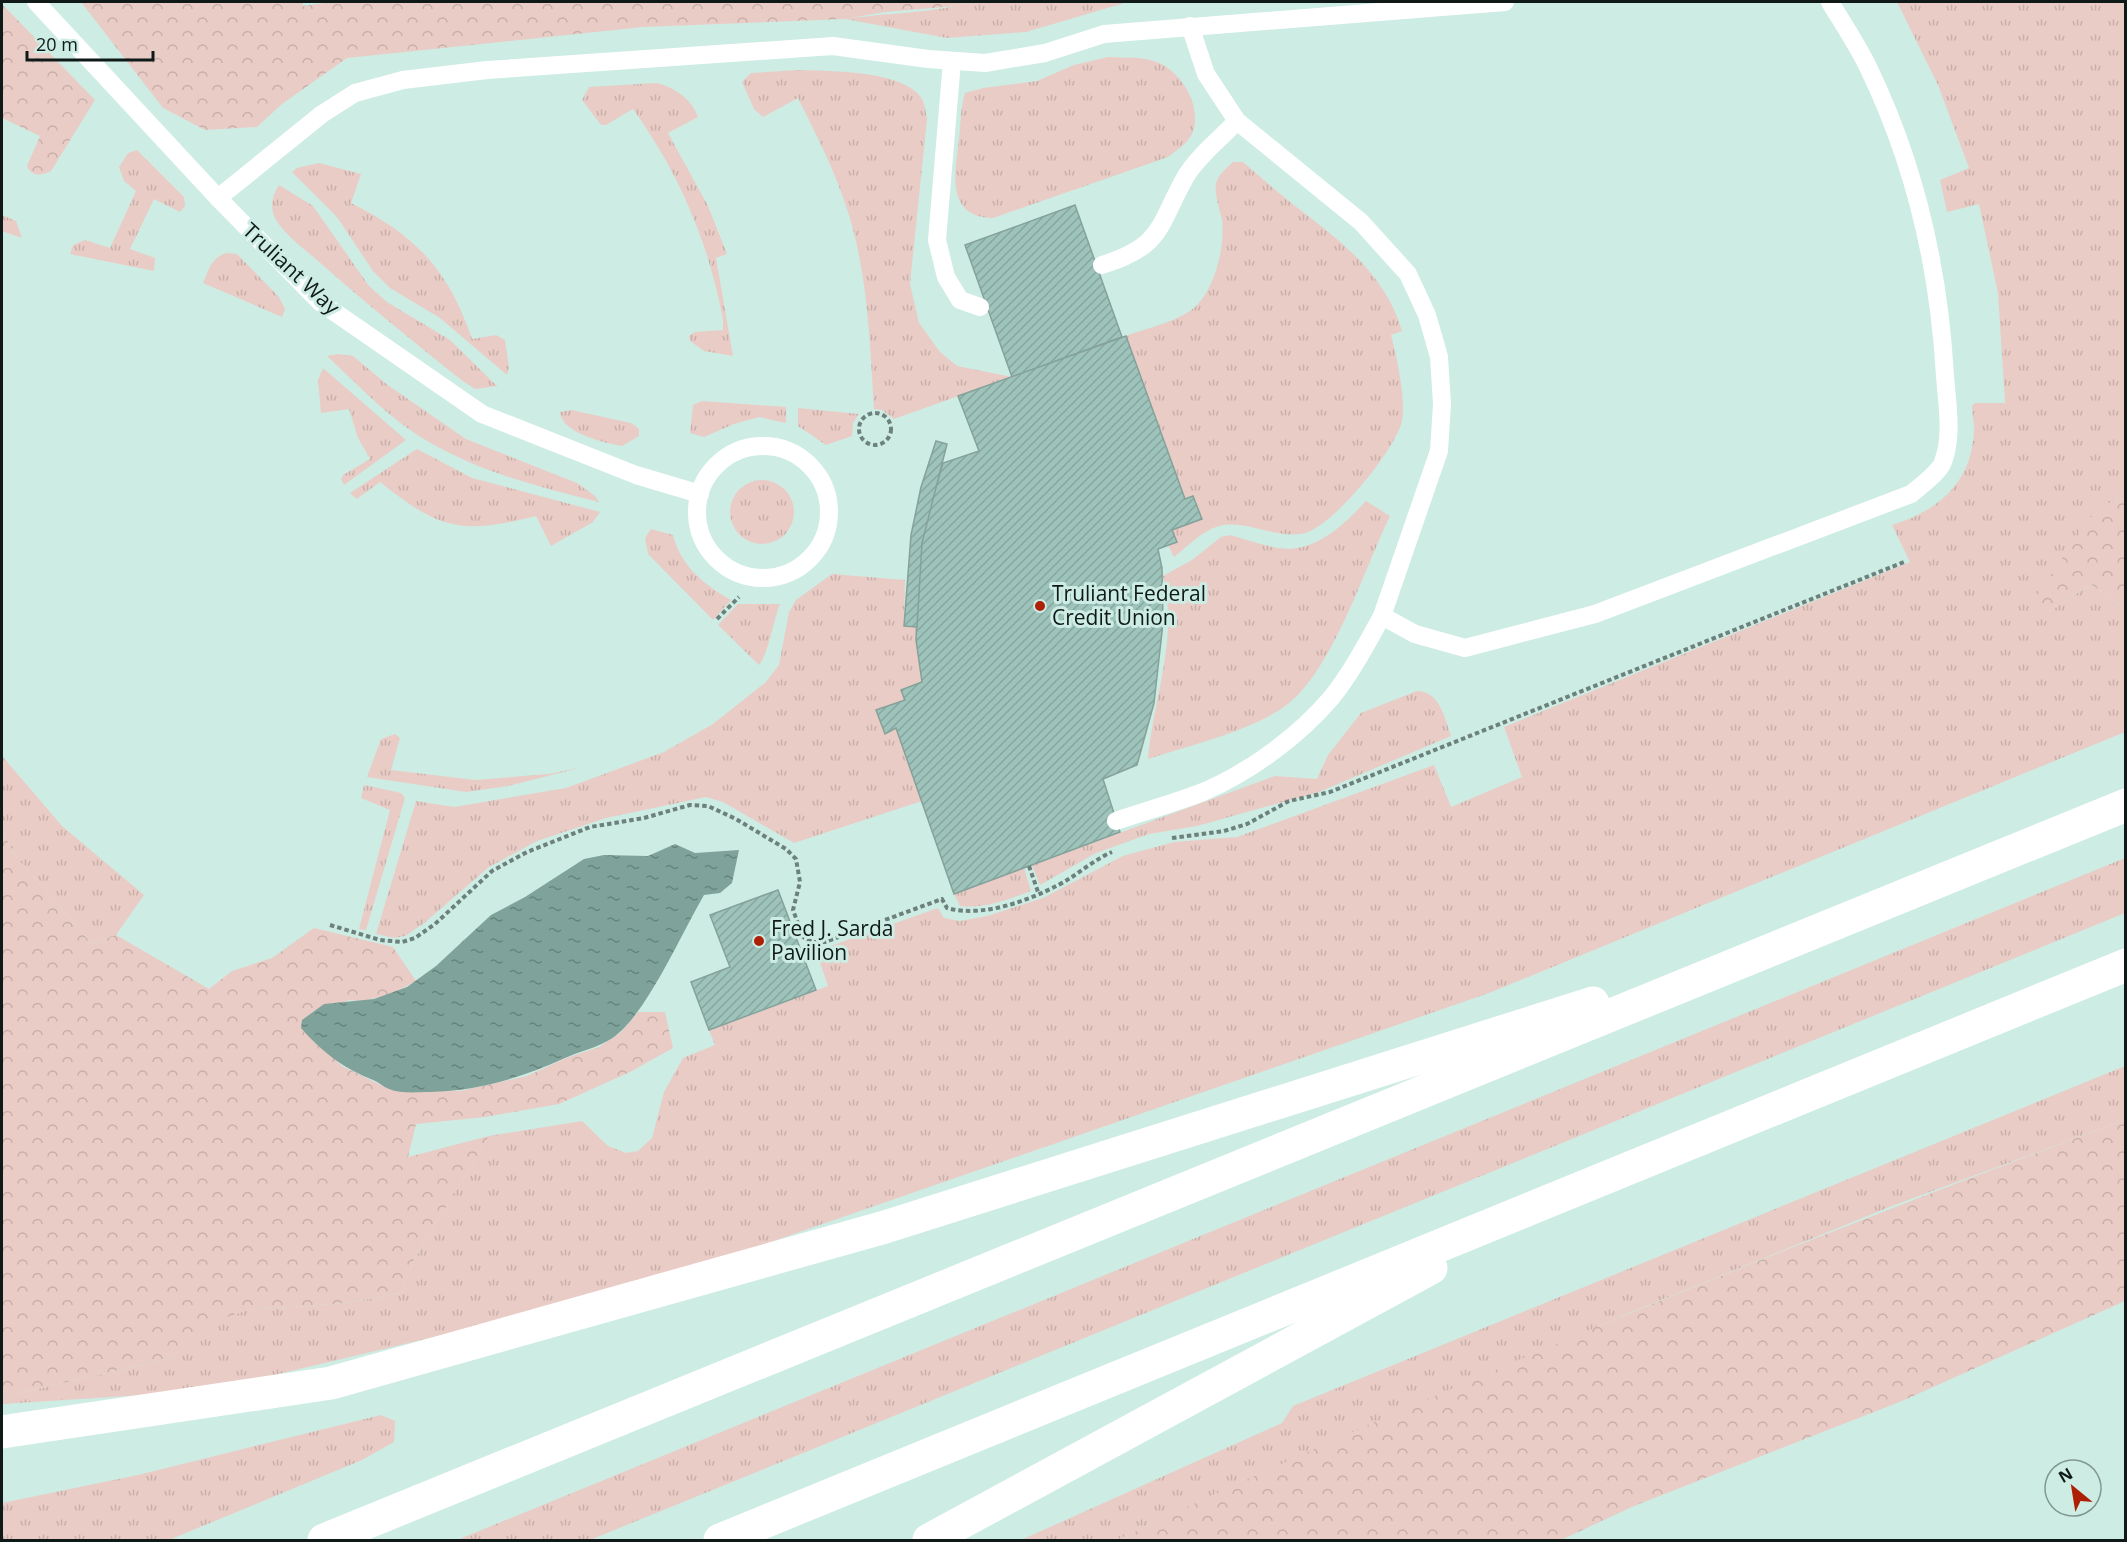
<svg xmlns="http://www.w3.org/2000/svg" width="2127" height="1542" font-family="'Open Sans',sans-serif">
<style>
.grass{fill:url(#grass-tufts)}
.forest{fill:url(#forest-crowns)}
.water{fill:url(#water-ripples)}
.building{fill:url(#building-hatch);stroke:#84a29a;stroke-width:1.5}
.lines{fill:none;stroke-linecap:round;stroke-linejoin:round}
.path{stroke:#6c817c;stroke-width:4;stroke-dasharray:4.5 3;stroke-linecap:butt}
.lane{stroke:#fff;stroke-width:18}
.highway{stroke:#fff;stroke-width:33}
.poi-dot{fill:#ae2005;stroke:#cdece4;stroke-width:2}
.labels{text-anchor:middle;stroke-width:6;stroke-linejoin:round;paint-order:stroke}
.street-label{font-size:21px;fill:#0f1a18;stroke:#cdece4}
.poi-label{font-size:21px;fill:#0f1a18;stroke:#cdece4;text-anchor:start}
</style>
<defs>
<pattern id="grass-tufts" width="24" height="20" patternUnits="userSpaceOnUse" patternTransform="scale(1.5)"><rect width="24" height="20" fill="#eaccc6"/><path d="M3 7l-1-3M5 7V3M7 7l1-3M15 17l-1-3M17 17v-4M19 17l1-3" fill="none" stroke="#c8afa9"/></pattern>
<pattern id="forest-crowns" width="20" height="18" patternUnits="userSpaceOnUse" patternTransform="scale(1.5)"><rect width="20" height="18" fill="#eaccc6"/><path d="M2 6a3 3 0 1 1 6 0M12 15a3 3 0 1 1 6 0" fill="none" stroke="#c8afa9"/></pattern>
<pattern id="water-ripples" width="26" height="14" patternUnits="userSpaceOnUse" patternTransform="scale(1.5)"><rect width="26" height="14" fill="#7fa39a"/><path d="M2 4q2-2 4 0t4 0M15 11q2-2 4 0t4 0" fill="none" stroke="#66847d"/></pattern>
<pattern id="building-hatch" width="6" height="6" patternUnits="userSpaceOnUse" patternTransform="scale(1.5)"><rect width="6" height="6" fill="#9dc3ba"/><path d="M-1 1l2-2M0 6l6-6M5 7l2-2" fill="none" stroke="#86a79f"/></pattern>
</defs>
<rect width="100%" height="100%" fill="#cdece4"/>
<g class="grass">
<path d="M971,2H1128L1026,32L947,38L845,19C883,13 936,13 971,2Z"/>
<path d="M1897,2H2125V491L2088,520L2044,615L2091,584L2125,609V732L1489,993L742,1252L557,1308L206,1391L2,1404V1397L171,1358L218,1319L248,1310L347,1303L402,1293L412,1263L489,1136L582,1121L608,1146L626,1153L638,1151L652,1138L664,1092L683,1058L715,1045L709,1030L828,986L816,951L938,908L944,918L960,921L987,916L1043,898L1123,856L1174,842L1237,837L1434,765L1451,807L1522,777L1504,727L1910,562L1892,525C1939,511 1973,481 1974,429C1974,421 1972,413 1972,406L1975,403H2005L1998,293L1979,204L1947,212L1940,180L1969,168L1938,85Z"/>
<path d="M1108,57C1124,58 1144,56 1159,63C1183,73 1203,109 1192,134C1187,144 1177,150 1168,157L993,218C945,217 955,173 959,139C961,123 960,109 965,93L983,88L1037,81L1074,65Z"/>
<path d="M798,70C828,71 909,70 923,101C925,106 926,114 927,119L910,284L919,323L940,352L957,366L1012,377L894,419L882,410L874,409C870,344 868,277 849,215C836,173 817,136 798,98L763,117L754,109L742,82L751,73Z"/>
<path d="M656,83C674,87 692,99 698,117L668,133L708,206L727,254L716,258L733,356L704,351L690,341L689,336L695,332L723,330V320C709,243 679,173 633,109L606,125H601L582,100L589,87Z"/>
<path d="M137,150L184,197L185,206L180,212L154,199L130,249L155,258L154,271L70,254L73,245L85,240L110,248L136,191L124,181L119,167L128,153Z"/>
<path d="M1233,162H1243C1263,179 1283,197 1303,212C1346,245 1386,277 1402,331L1391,335C1397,358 1406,398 1402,421C1396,449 1333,526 1305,533C1277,540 1245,519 1219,526C1202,531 1188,546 1174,557L1168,545L1172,530L1202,519L1193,496L1185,499L1126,336C1148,327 1181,322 1198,304C1216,284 1225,246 1222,220C1220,210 1214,194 1216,184C1218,174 1226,169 1233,162Z"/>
<path d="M319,163L361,174L351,203C416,235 449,271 472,339L496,335L505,340L509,367L507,375L440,318L390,288L373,271L337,217L292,172L297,168Z"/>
<path d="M279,185L313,206L369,286L387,302L450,340L497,386L475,389L460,379C414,342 369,306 325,267C310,253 290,240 278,223C269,211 271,197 279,185Z"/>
<path d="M2,215L16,221L22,238L2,231Z"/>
<path d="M227,253L237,254L279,297L285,309L282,317L203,283C209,270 211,257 227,253Z"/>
<path d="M338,354L353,356L389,386L466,439L577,483L595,496L599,502C534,486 467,469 410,430C380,409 354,381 327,356Z"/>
<path d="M323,368L406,440L344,485L341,479L343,475L370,459L358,438L349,409L321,413L318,380Z"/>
<path d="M702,401L786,407V423L759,417L734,424L704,437L690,433L693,405Z"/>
<path d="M798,408L859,414L853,423L852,436L826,445L798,426Z"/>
<path d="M571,410L631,423L639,429V436L622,446C605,443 561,433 560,412Z"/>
<path d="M417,449L472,478L600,512L593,522L551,546L536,516C462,535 440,530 380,482L357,499L350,493Z"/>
<circle cx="762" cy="512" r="32"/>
<path d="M1366,501L1390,516C1364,569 1330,679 1281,709C1244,733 1190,745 1148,759C1153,698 1179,639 1163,576L1192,560L1221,537L1230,535C1246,539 1263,546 1279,548C1314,554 1345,524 1366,501Z"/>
<path d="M651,529L673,535C681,566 703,584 731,600L713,620L648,554L645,538Z"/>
<path d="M832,574L905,580L904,626L917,627L922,682L905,700L876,711L885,733L896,728L922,801L794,843L723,802L706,797L606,818L537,841L489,867L423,924L405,936L394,938L376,934L416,801L454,807L566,788L664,752L713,724L766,682L779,665L789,612L796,600Z"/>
<path d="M738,604H780C773,621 769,653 759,665L718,625Z"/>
<path d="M1417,691C1440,691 1445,719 1451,736L1319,792L1197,826L1149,834L1096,853L1040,885L1032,865L1275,776L1317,779L1328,755L1361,713Z"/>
<path d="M395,734L400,738L391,770L475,780L549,774L583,767L508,786L466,792L367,777L381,739Z"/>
<path d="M2,756L62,826L144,895L116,935L92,944L15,856L2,830Z"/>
<path d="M364,785L401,793L405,798L366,930L359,929L390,810L361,798Z"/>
<path d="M2125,858V913L590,1540H457Z"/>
<path d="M1024,868L1031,891C1007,900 985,909 960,906L954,894Z"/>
<path d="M2125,1066V1120L1892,1206L1629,1313L1205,1499L1117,1540H1021L1282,1423L1293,1406Z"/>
<path d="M381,1415L395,1421L394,1442L362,1460L169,1540H2V1503L138,1475Z"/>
</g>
<g class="forest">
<path d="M81,2H303V6L331,2H971L957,6L885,12L845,19L643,27L347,58L282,104L257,127L205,130L163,108Z"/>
<path d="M2,4L95,100L51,171C41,176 32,177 27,166L40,136L2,118Z"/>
<path d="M2125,491V609L2091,584L2044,615L2032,603L2088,520Z"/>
<path d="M2,830L15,856L92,944L116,935L209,989L232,971L272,958L314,928L393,947L416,981L390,995L361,1001L348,1000L301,1028L342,1066L389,1089L460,1091L527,1076L566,1058L599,1047L621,1032L638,1012H665L673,1048L630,1072L559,1104L485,1117L416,1124L408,1157L489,1136L412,1263L402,1293L347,1303L248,1310L218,1320L171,1358L2,1397Z"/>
<path d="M2125,1120V1301L1902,1401L1634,1506L1561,1540H1117C1446,1384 1784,1246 2125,1120Z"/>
</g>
<path class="water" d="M675,844L695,853L739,850L732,883L720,893L704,895C682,933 651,1003 621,1031C604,1047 585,1049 565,1058C521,1078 478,1091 430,1092C417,1092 401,1094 389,1089C383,1087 379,1082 373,1080C344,1069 322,1052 301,1028L302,1020L324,1004L374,999L407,987L436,966L491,915L525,897L584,859L604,855L648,856Z"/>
<g class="building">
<path d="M1075,205L1122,337L1012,377L965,245Z"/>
<path d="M1126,336L1185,499L1193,496L1202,519L1172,530L1177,542L1158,549L1162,568L1163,623L1154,703L1137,765L1103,779L1120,832L954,894L896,728L885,734L876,710L905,700L901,690L922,682L916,640L919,557L925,525L943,463L979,451L958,396Z"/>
<path d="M936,441L947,444L922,543L917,627L904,626L911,535L921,487Z"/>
<path d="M778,890L816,990L709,1030L691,982L730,967L710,915Z"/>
</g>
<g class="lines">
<g class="path">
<circle cx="875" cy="429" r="16"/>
<path d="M717,619L739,597"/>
<path d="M1172,838L1224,831L1247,824L1289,801L1330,792L1904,562"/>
<path d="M1029,866L1038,892"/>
<path d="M330,925L380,940L402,942L415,938L435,924L492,871L527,852L590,827L644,818L690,805L708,806L736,819L786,849L796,859L800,882L793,910L803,937L812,942H825L942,899L947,908C985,919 1040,897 1072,877C1085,868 1098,858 1112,852"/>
</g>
<g class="lane">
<path d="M36,2L218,198L320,302L482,414L636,475L700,494"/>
<path d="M1190,26L1206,74L1237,121L1361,222L1408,274L1427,315L1439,357L1442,404L1439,451L1382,616L1415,634L1465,648L1595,614L1911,494C1920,486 1939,473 1943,462C1953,435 1947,404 1945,376C1939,268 1915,163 1867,65C1856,43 1842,22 1830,2"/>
<path d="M952,61L937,240L946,277L960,300L980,307"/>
<path d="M218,198L322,114L355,93L403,80L487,70L833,46L928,59L985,63L1045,53L1104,34L1505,2"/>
<path d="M1102,265C1164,246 1158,225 1186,176C1198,156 1221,138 1237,121"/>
<circle cx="763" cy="512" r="66"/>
<path d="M1116,821C1145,811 1175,803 1203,792C1250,772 1299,736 1332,697C1352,672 1367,643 1382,616"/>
</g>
<g class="highway">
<path d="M2,1432L331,1383L885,1227L1593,1003"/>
<path d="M324,1540L2126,805"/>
<path d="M720,1540L2126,965"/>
<path d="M929,1540L1431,1268"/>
</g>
</g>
<g class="poi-dot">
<circle cx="1040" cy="606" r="6"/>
<circle cx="759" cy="941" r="6"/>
</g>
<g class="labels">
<g class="street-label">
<text transform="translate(291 269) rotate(43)" y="7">Truliant Way</text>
</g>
<g class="poi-label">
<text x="1052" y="601">Truliant Federal<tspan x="1052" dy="24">Credit Union</tspan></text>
<text x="771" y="936">Fred J. Sarda<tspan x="771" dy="24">Pavilion</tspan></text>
</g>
</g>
<rect width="2127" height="1542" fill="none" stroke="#0f1a18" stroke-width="6"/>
<g transform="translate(2073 1488) rotate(330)"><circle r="28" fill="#cdece4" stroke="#819892" stroke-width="1.5"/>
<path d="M0-4.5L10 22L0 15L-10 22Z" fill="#ae2005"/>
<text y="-9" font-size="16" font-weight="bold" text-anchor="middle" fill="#0f1a18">N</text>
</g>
<path d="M27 51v9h126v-9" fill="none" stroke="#0f1a18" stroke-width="3"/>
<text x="36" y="51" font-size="18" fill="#0f1a18" stroke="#cdece4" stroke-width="4.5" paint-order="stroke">20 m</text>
</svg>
